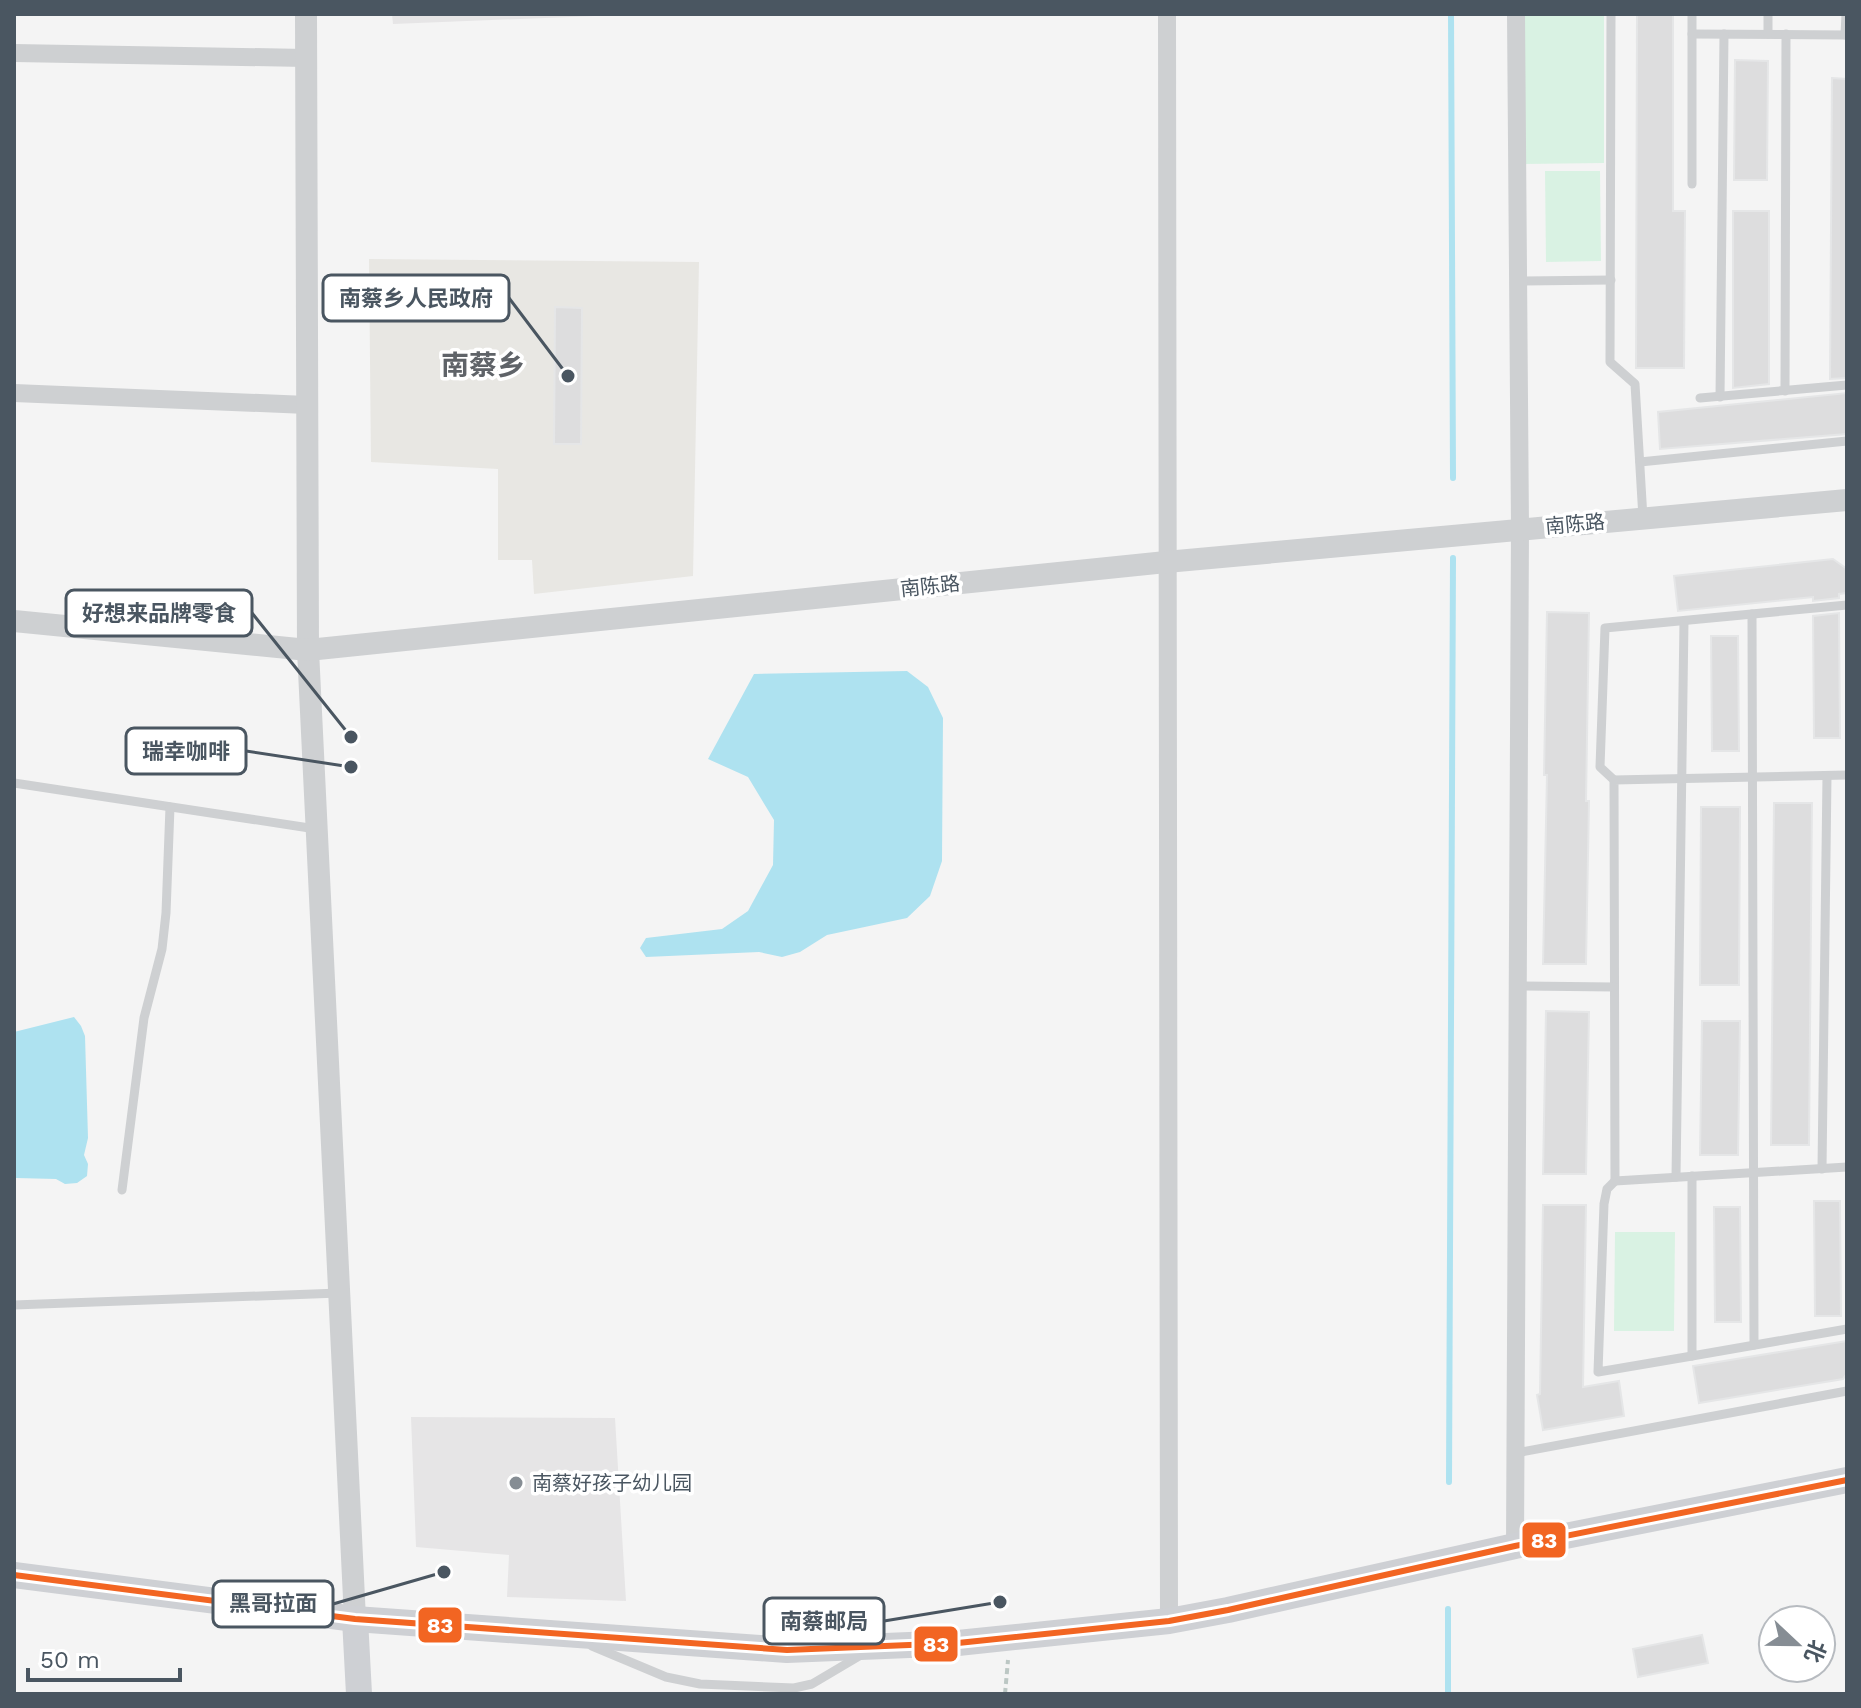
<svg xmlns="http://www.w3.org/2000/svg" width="1861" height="1708" font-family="'Work Sans','Noto Sans SC',sans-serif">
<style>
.commercial{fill:#e8e7e3}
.education{fill:#e6e5e6}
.green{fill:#d9f2e3}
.water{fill:#aee2f0}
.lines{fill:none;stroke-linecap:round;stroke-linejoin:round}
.stream{stroke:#aee2f0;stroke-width:6}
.building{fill:#ddddde;stroke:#e5e6e7;stroke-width:2}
.path{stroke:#bcc7c4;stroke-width:4;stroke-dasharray:6 4;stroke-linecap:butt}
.service{stroke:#ced0d2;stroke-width:9}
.minor{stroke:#ced0d2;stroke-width:18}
.tertiary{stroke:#ced0d2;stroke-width:22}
.secondary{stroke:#ced0d4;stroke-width:26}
.bus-1-casing{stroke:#fff;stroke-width:12}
.bus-1{stroke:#f26522;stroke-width:6}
.poi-dot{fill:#868d94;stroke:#fff;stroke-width:3}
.labels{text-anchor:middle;stroke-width:7;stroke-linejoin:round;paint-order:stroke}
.street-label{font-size:20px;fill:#4a5661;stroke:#fff}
.poi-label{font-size:20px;fill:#4a5661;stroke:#fff;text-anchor:start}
.district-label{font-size:28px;font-weight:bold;fill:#5f6368;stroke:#fff}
.leader{fill:none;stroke:#4a5661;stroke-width:3}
.callout-dot{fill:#4a5661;stroke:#fff;stroke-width:3}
.callout{fill:#fff;stroke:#4a5661;stroke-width:3}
.callout-label{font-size:22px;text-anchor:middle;font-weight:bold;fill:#4a5661}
.line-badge{stroke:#fff;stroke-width:3}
.badge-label{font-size:22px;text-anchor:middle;font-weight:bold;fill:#fff}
</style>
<rect width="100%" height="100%" fill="#f4f4f4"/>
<path class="commercial" d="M369,259L699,262L693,576L534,594L532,560H498V469L371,462Z"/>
<g class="education">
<path d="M392,14H645L393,24Z"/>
<path d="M411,1417L615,1418L626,1601L507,1597L509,1555L416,1547Z"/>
</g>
<g class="green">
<path d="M1523,14H1604V163L1523,164Z"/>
<path d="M1545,171H1600L1601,261L1546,262Z"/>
<path d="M1615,1232H1675L1674,1331H1614Z"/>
</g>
<g class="water">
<path d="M907,671L928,687L943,718L942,861L930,896L907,918L827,935L800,952L782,957L759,952L646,957L640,948L646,938L722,929L748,911L773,865L774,820L748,777L708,759L754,674Z"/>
<path d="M74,1017L81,1026L85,1036L88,1138L84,1155L88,1164L87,1176L77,1183L65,1184L56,1179L16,1178L14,1177V1032Z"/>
</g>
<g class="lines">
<g class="stream">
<path d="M1451,14L1453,478"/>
<path d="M1449,1482L1453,558"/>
<path d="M1448,1694V1609"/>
</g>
</g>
<g class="building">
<path d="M1637,14H1673V211H1685L1684,368H1636Z"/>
<path d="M1735,60L1768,61L1767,180H1734Z"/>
<path d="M1832,78L1847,79V378L1830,379Z"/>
<path d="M1733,211H1769V384L1733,388Z"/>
<path d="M555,307L582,308L581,444H554Z"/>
<path d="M1847,393V434L1660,449L1658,412Z"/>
<path d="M1833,559L1847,569V593L1839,594V598L1813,601V597L1678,611L1674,576Z"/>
<path d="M1547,612L1589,613L1586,801H1589L1586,964H1543L1547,775H1544Z"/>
<path d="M1839,613L1840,738H1814L1813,616Z"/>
<path d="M1711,636H1738L1739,751H1712Z"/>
<path d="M1774,803H1812L1809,1145H1771Z"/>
<path d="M1701,807H1740L1739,985H1700Z"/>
<path d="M1546,1011L1589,1012L1586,1174H1543Z"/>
<path d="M1702,1021H1740L1738,1155H1700Z"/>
<path d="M1814,1201H1840L1841,1316H1815Z"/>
<path d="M1543,1205H1586L1583,1387L1619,1381L1624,1416L1543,1430L1537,1395L1540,1394Z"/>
<path d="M1714,1207H1740L1741,1322H1715Z"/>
<path d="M1847,1341V1373L1843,1379L1699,1403L1693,1366Z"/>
<path d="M1702,1635L1708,1663L1638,1677L1633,1649Z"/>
</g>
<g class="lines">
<path class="path" d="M1005,1694L1008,1660"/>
<g class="service">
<path d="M1611,14L1610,362L1635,384L1643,518"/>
<path d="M1692,14V184"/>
<path d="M1692,34L1847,35"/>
<path d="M1768,34V14"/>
<path d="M1845,35L1846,14"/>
<path d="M1518,281L1611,280"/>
<path d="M1785,391L1786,34"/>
<path d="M1720,397L1724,34"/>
<path d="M1700,398L1847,385"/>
<path d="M1640,462L1847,441"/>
<path d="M1752,614L1754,1345"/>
<path d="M1847,775L1614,780L1615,1181L1847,1167"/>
<path d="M1614,780L1600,767L1605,628L1847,605"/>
<path d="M14,783L316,829"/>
<path d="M1518,986L1614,987"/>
<path d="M1822,1169L1827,776"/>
<path d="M1692,1176V1356L1847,1329"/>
<path d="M1676,1177L1684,621"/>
<path d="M1615,1181L1607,1189L1604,1204L1598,1372L1692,1356"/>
<path d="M122,1190L144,1018L162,949L166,913L170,807"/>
<path d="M14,1305L339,1293"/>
<path d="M1516,1453L1847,1391"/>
<path d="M592,1646L666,1677L700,1684L794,1688L812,1684L861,1655"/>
</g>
<g class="minor">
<path d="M1167,14L1169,1621"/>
<path d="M14,53L306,58"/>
<path d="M14,393L307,405"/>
<path d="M1515,1546L1520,529L1516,14"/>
</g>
<g class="tertiary">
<path d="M306,14L308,650L355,1619"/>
<path d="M14,621L308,650L1166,562L1847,500"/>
</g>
<g class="secondary">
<path d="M14,1575L355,1619L787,1650L958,1643L1169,1621L1228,1610L1515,1546L1847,1480"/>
<path d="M355,1619L359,1694"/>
</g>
<g class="bus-1-casing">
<path id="bus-1" d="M14,1575L355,1619L787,1650L958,1643L1169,1621L1228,1610L1515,1546L1847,1480"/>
</g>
<use href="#bus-1" class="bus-1"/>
</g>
<circle class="poi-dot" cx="516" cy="1483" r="8"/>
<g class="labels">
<g class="street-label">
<text transform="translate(1575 524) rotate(-5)" y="7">南陈路</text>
<text transform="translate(930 586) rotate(-6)" y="7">南陈路</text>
</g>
<g class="poi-label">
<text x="532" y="1490">南蔡好孩子幼儿园</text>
</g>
<g class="district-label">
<text x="483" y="375">南蔡乡</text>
</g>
</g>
<path class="leader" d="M568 376L509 298M351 737L252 613M351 767L246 751M444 1572L333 1604M1000 1602L884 1621"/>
<g class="callout-dot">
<circle cx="568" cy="376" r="8"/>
<circle cx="351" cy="737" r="8"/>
<circle cx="351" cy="767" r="8"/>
<circle cx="444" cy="1572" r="8"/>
<circle cx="1000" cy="1602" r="8"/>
</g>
<g class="callout">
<rect x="323" y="275" width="186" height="46" rx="8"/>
<rect x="66" y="590" width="186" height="46" rx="8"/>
<rect x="126" y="728" width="120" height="46" rx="8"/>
<rect x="213" y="1581" width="120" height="46" rx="8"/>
<rect x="764" y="1598" width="120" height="46" rx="8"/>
</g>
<g class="callout-label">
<text x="416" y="306">南蔡乡人民政府</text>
<text x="159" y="621">好想来品牌零食</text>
<text x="186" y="759">瑞幸咖啡</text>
<text x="273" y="1611">黑哥拉面</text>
<text x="824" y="1629">南蔡邮局</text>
</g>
<g class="line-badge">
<rect x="1521" y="1521" width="46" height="38" rx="8" fill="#f26522"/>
<rect x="417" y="1606" width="46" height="38" rx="8" fill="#f26522"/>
<rect x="913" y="1625" width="46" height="38" rx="8" fill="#f26522"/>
</g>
<g class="badge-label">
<text x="1544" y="1548">83</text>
<text x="440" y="1633">83</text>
<text x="936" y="1652">83</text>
</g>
<rect width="1861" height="1708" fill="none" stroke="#4a5661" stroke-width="32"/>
<g transform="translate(1797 1644) rotate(112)"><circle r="38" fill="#ffffff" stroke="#b7bbc0" stroke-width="2"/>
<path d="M0-6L14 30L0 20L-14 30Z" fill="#868d94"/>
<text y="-12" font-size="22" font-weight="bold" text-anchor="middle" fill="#4a5661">北</text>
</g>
<path d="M28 1668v12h152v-12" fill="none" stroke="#4a5661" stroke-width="4"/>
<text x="40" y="1668" font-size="24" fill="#4a5661" stroke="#ffffff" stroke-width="6" paint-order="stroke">50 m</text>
</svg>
